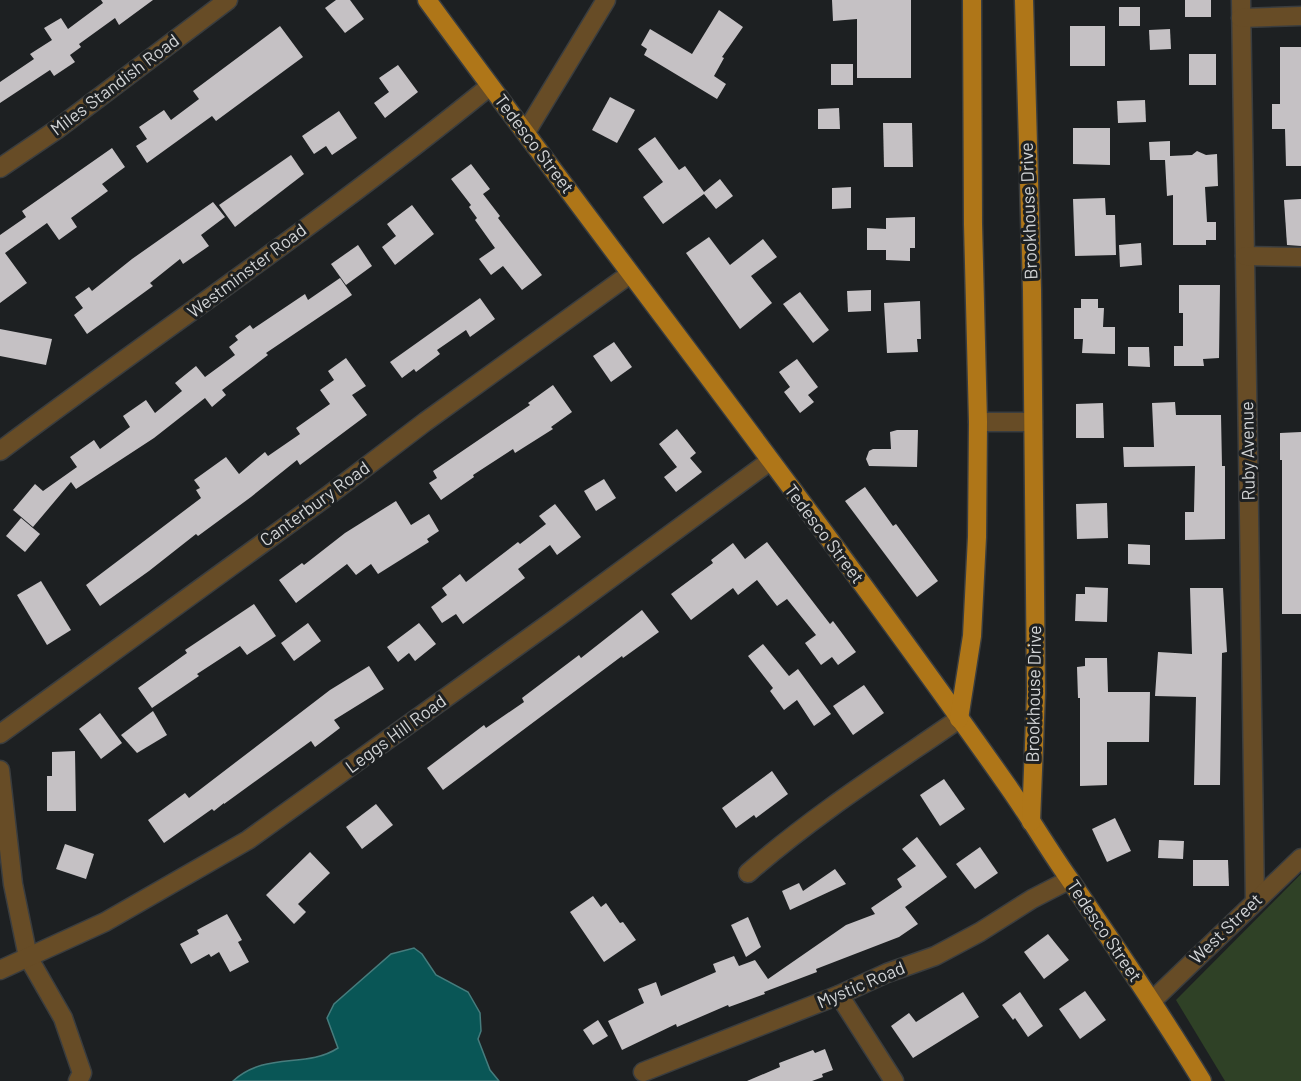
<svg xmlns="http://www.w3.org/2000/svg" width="1301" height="1081" font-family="Barlow,sans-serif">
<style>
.green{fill:#2f4126}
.water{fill:#095656;stroke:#467c7d;stroke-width:1.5}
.building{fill:#c5c1c4}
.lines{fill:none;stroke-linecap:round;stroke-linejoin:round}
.minor-casing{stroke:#3a3d3f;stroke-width:21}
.major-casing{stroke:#3a3d3f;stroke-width:21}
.minor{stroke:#674c26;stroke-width:18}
.major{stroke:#af7618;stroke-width:18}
.labels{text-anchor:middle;stroke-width:6;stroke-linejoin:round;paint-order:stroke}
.street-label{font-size:18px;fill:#d3d5d7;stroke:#1d2022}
</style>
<rect width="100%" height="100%" fill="#1d2022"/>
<path class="green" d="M1301,874V1081H1225L1176,1000Z"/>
<path class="water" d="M414,948L422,954L436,975L468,992L480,1013L481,1031L478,1039L490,1070L499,1081H233C266,1051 306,1069 338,1048L327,1018L334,1004L391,954Z"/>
<g class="building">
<path d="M101,0H153L119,25L115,18L79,44L81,47L70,55L75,62L54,76L50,70L0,103V82L34,59L30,54L52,40L44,28L61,18L68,29L103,3Z"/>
<path d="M336,0H350L364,19L345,33L325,8Z"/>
<path d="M832,0H911V78H857V19L833,21Z"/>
<rect x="1185" y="0" width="26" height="17"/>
<rect x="1119" y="7" width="21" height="19"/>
<path d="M719,10L743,27L722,57L724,58L714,76L726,84L717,99L644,55L647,49L641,45L650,29L692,54Z"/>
<path d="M280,26L303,57L216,121L212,116L147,163L136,146L147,139L139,127L164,110L171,120L199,99L193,91Z"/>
<rect x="1070" y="26" width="35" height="40"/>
<path d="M1170,29L1171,49L1150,50L1149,30Z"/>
<path d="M1280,47H1301V166H1286L1285,129H1272V104H1280Z"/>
<rect x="1189" y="54" width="27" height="31"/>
<rect x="831" y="64" width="22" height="21"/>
<path d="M398,65L418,92L385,118L374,103L389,92L379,78Z"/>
<path d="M610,97L635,110L617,143L592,130Z"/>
<path d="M1145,100L1146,122L1118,123L1117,101Z"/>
<path d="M839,108L840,129H818V109Z"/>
<path d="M339,111L357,138L332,155L326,146L314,154L302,136Z"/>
<path d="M883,123H912L913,167H884Z"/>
<path d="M1073,128H1110V165L1073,164Z"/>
<path d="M655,137L679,170L685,166L704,192L720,179L733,196L716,209L704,194L663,224L643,197L663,182L638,149Z"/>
<path d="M1170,141V156L1192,155L1197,151L1206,155L1217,154L1218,186L1205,187L1207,222H1216V240H1206V245H1173V195L1167,196L1165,160H1150L1149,142Z"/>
<path d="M112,148L125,167L102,184L108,191L71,218L77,227L59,240L47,223L5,253L27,283L0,303V235L26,217L22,211Z"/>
<path d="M291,155L304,174L235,227L219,205Z"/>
<path d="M471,164L490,189L483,194L500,216L498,218L542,275L522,290L503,266L491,275L479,259L495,248L475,220L477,218L469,207L471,205L451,179Z"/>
<path d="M851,187V208L832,209V188Z"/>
<path d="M1105,198L1106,215H1115L1116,255L1075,256L1073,199Z"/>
<path d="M1301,199V246L1287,245L1284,200Z"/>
<path d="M213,202L225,217L201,235L209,246L183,264L180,259L150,283L153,286L87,334L74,315L83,308L75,297L89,287L92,291L132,259Z"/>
<path d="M412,205L434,234L395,265L382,247L396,236L387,224Z"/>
<path d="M915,217V248H910V261L886,260V250H867V228L886,229V218Z"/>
<path d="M709,237L730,265L763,239L777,257L751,276L772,303L740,329L686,253Z"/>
<path d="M1141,243L1142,265L1120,267L1119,245Z"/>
<path d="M358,245L372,266L346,285L331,264Z"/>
<path d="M340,278L352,295L266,353L268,355L222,390L226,395L212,407L205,398L154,438L76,489L71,482L33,527L13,510L35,484L43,491L77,467L70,457L94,440L100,449L130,427L123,416L146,400L155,413L182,391L175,383L196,366L205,377L235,355L229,347L238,340L235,336L250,325L253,329L305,294L308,300Z"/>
<path d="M1179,285H1220L1219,358L1203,359L1204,366H1174V346H1183V313H1179Z"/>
<path d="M871,290V311L848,312L847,291Z"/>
<path d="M800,292L829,330L813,343L783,304Z"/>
<path d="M480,298L495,319L470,337L466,330L437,350L440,354L416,372L414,369L402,378L390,362Z"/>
<path d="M1081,299H1098V308H1104L1103,327H1115V354L1082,353L1083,339H1074V308H1081Z"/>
<path d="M920,301L921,339H917L918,352L887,353L884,303Z"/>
<path d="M0,329L52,339L46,365L0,356Z"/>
<path d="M614,342L632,367L611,382L593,356Z"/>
<path d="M1128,347H1149L1150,367L1128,366Z"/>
<path d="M346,358L366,386L352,395L367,415L300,465L297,460L251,497L198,536L196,534L149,571L100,606L86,585L201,498L196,490L200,488L194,480L226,457L239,474L265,452L268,456L300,434L296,428L330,404L320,390L334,380L328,371Z"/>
<path d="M797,359L818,387L808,395L814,402L800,413L784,392L790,387L779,372Z"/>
<path d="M553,385L572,412L551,427L553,429L515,453L513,449L473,475L474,477L441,500L429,483L437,478L433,471L530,405L528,403Z"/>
<path d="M1175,402L1176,415H1221L1222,466H1225V539L1185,540V512H1194L1195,466L1124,467L1123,447H1154L1152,403Z"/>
<path d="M1103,403L1104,438H1076V404Z"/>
<path d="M677,429L696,453L690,458L702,472L676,492L664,477L677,467L659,444Z"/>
<path d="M897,430H918L917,467L869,466L866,459L869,451L873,449H891L890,432Z"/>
<path d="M1301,432V614H1282V460H1280V433Z"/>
<path d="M604,479L616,498L596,511L584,491Z"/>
<path d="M865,487L893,526L896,524L938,581L917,597L845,501Z"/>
<path d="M396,501L411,525L429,514L439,531L427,539L429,542L378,574L371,564L356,575L347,564L296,603L279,580L302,563L304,565L345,533Z"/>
<path d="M1107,503L1108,538L1077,539L1076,504Z"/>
<path d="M555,504L581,537L557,555L550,545L518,569L525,578L463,624L456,614L442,623L431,607L447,595L442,588L460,574L466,582L518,542L520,544L546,524L539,516Z"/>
<path d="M21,518L40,534L25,552L6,536Z"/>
<path d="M767,542L830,624L833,621L856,652L838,665L832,657L821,665L805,643L816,635L787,599L777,606L757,580L738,595L733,588L691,620L671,594L713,563L711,560L733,543L745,559Z"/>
<path d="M1128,544L1150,545V565L1128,564Z"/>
<path d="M41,581L71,630L47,645L17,595Z"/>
<path d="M1085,587L1108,588L1107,622L1075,621L1076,594H1085Z"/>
<path d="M1190,588H1223L1227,652L1222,653L1220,785H1194L1196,697L1155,696L1158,652L1192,654Z"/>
<path d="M254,604L276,636L247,655L240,646L197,674L199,676L152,708L138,688L187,653L185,650Z"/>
<path d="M642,610L659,632L623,658L622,656L443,790L427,768L484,725L486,728L524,702L522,698L579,655L581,658Z"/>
<path d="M308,623L321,641L294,661L281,643Z"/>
<path d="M419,623L436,644L415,661L409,653L398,662L387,647Z"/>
<path d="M763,644L789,676L798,669L831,714L814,726L797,700L784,710L770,691L773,688L748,656Z"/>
<path d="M1085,658H1107L1108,692H1150L1149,742H1107V785L1080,786V698H1078L1077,667L1085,666Z"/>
<path d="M369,666L384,689L334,720L340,728L315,747L311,741L224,804V803L214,811L212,809L164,843L148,820L185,793L189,798L330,690Z"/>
<path d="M864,685L884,713L853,735L833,706Z"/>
<path d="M153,711L167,735L137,753L121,735Z"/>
<path d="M100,713L122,743L101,759L79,729Z"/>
<path d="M75,751L76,811H47V776H52V752Z"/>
<path d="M772,771L788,794L756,818L754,815L736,828L722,808Z"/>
<path d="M944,779L965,809L940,826L920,795Z"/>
<path d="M376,804L393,825L362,849L346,827Z"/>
<path d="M1115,818L1131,851L1107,862L1092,829Z"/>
<path d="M917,837L947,877L905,907L918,924L899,937L816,969L817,972L764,992L765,994L729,1007L728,1005L677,1027L676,1024L622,1050L608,1021L644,1003L638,989L656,982L661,996L716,972L713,964L734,956L739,966L755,960L768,979L846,925L875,914L871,908L902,887L897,879L916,866L902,849Z"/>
<path d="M1159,840L1184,841L1183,859L1158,858Z"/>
<path d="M65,844L94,854L86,879L56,869Z"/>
<path d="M980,847L998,873L975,889L956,864Z"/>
<path d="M310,852L330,873L298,904L306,912L294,924L266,895Z"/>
<path d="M1193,860H1228L1229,886H1193Z"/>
<path d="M835,869L846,884L790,910L782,891L799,883L803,891Z"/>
<path d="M593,896L601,907L606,903L620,923L623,922L636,940L604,962L570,912Z"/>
<path d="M227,914L242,940L238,942L249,962L230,972L219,952L211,957L209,954L191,964L180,944L199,934L197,930Z"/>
<path d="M748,917L761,947L746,957L731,925Z"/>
<path d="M1048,934L1069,960L1044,979L1024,952Z"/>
<path d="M1085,991L1106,1020L1080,1039L1059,1009Z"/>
<path d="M963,992L979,1017L913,1058L891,1026L909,1013L916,1022Z"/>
<path d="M1020,992L1043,1026L1028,1037L1015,1018L1013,1020L1002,1005Z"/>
<path d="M598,1020L608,1036L593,1045L583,1030Z"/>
<path d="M825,1049L833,1070L822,1074L823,1077L812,1081H747L780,1067L779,1063L813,1050L815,1053Z"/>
</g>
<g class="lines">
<g class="minor-casing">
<g id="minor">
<path d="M1241,0L1255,901"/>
<path d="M1241,18L1301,16"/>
<path d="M526,132L606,0"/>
<path d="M0,168L56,130L228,0"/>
<path d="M1245,256L1301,257"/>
<path d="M978,422H1033"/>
<path d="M0,451C163,329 332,215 490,86"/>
<path d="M0,734L329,495L425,422L630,274"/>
<path d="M0,770L13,884L28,957L63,1018L82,1073L78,1081"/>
<path d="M748,873C814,815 888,768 959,719"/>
<path d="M0,970L105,922L248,840L558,617L770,461"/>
<path d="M839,995L894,1081"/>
<path d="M1152,1001L1301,858"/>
<path d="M643,1072L839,995L887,973L935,956L980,932L1032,899L1069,880"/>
</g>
</g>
<g class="major-casing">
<g id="major">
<path d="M427,0C619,262 820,519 1007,785C1029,816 1048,849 1070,880C1115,946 1160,1012 1202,1081"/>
<path d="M1024,0L1032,290L1036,693L1031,822"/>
<path d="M959,719L972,636L977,537L978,422L973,224L972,0"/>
</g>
</g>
<use href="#minor" class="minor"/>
<use href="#major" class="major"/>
</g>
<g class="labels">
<g class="street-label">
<text transform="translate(115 85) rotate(-37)" y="6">Miles Standish Road</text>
<text transform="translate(534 144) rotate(53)" y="6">Tedesco Street</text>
<text transform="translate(1029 211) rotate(-92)" y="6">Brookhouse Drive</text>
<text transform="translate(247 271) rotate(-37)" y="6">Westminster Road</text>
<text transform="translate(1248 451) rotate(-91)" y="6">Ruby Avenue</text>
<text transform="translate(315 504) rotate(-36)" y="6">Canterbury Road</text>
<text transform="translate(824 534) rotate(53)" y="6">Tedesco Street</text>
<text transform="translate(1034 694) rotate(-89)" y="6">Brookhouse Drive</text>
<text transform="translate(396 734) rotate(-36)" y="6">Leggs Hill Road</text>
<text transform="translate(1226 929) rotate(-44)" y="6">West Street</text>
<text transform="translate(1104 931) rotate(56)" y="6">Tedesco Street</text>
<text transform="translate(861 985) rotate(-23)" y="6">Mystic Road</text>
</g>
</g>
</svg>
